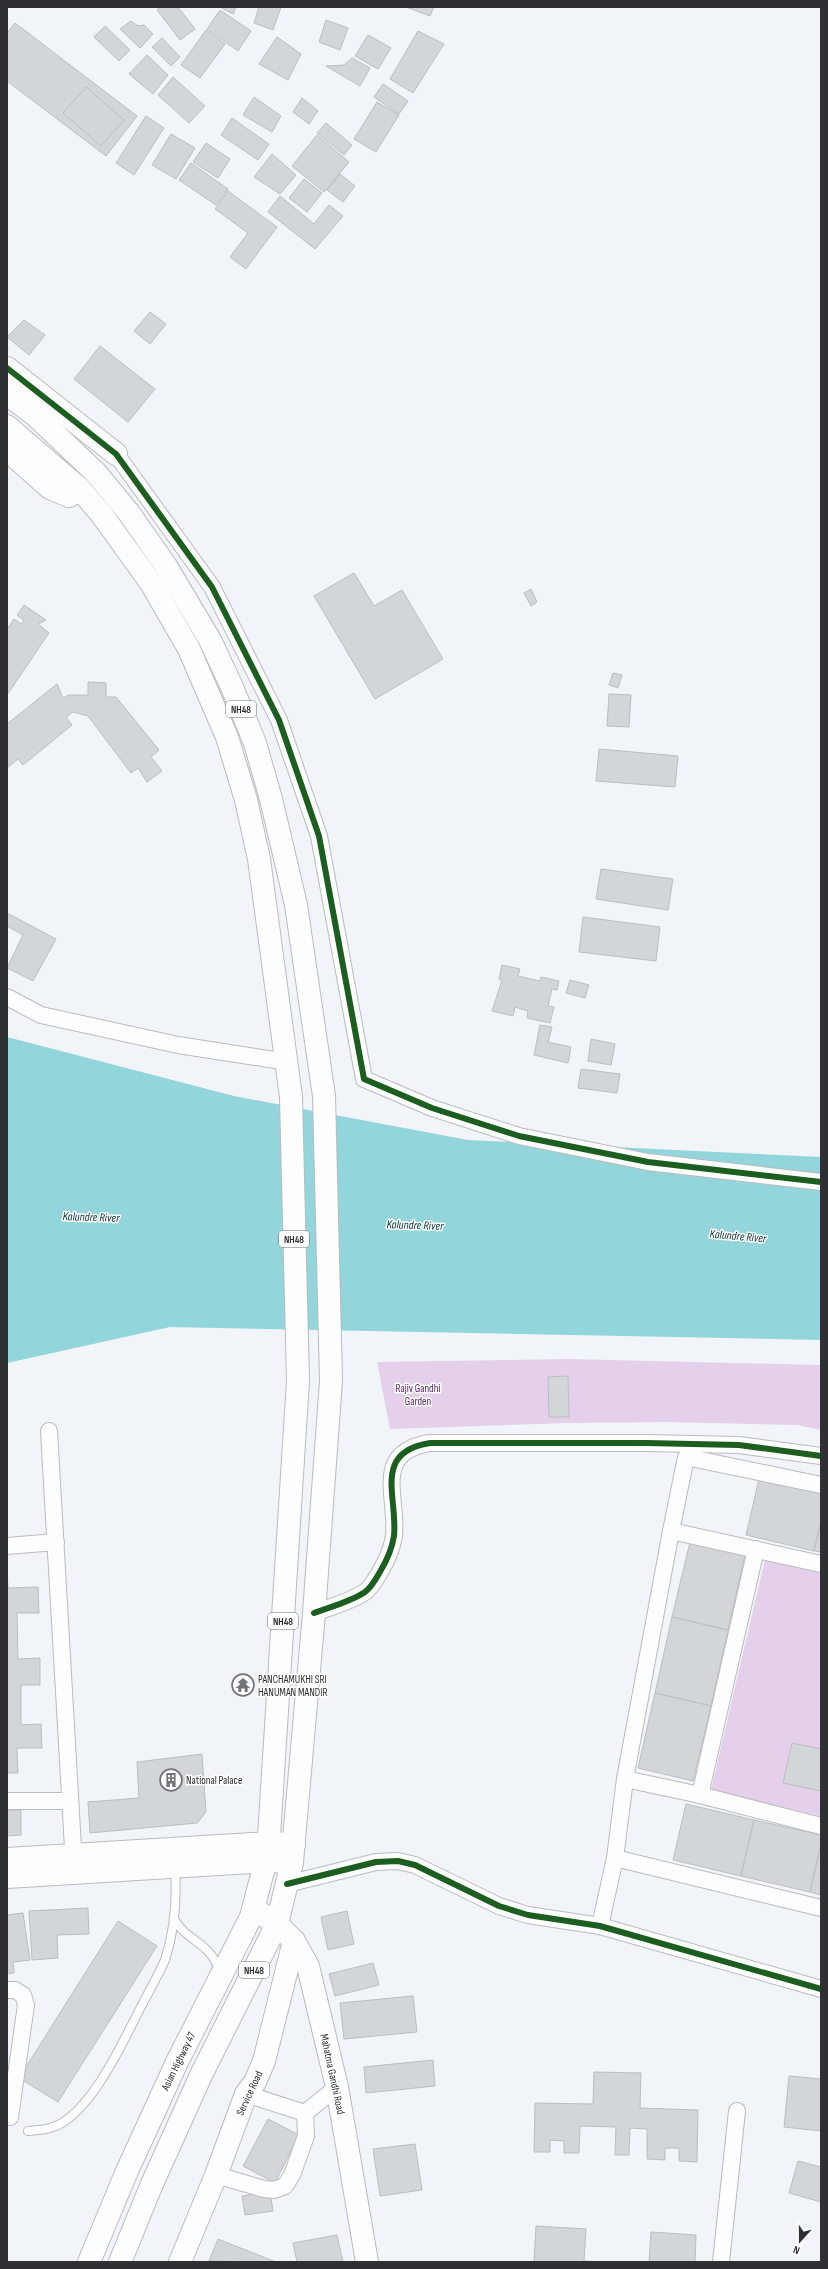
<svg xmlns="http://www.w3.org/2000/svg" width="828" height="2269" font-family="'Sofia Sans Condensed',sans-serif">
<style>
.green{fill:#e4d0ea}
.water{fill:#92d5db}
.building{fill:#d3d6d9;stroke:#bbbec0}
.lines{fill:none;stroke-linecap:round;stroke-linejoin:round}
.lane-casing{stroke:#b9bbbf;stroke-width:10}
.street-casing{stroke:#b9bbbf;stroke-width:18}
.secondary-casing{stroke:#b9bbbf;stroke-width:24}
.highway-casing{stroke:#b9bbbf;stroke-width:24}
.lane{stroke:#fdfdfe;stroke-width:8}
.street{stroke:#fdfdfe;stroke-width:16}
.secondary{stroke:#fdfdfe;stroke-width:22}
.highway{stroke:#fdfdfe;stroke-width:22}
.cycleway-casing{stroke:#fff;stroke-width:8}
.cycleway{stroke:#1b5e20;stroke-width:6}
.labels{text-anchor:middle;stroke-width:3;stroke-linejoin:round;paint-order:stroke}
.shield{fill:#fff;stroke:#6d6e70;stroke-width:1}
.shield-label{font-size:10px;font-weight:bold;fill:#2e3033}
.park-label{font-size:11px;fill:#61296a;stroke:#fff}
.poi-label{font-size:11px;fill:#2e3033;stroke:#fff;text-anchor:start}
.street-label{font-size:11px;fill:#2e3033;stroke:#fff}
.water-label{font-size:12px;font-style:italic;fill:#063539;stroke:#fff}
</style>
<rect width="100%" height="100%" fill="#f1f4f8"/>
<g class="green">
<path d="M569,1359L821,1365V1430L797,1425L667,1422L566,1423L390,1429L377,1362Z"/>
<path d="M765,1559L821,1572V1816L711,1790Z"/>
</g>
<path class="water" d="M7,1037L234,1096L468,1140L821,1157V1340L170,1327L7,1363Z"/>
<g class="building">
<path d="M161,7H178L195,29L180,40L157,10Z"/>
<path d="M220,7H236L233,14Z"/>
<path d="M259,7H281L273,30L254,23Z"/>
<path d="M406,7H434L430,16Z"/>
<path d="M220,10L251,31L238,51L207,29Z"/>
<path d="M326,20L348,28L340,50L319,42Z"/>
<path d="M131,21L138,26L144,25L153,34L140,48L120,29Z"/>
<path d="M15,23L137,116L106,156L7,81V33Z"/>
<path d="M105,26L130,50L119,61L94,37Z"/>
<path d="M206,30L225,44L200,78L181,65Z"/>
<path d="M418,31L444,44L413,93L390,79Z"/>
<path d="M368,35L391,48L378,69L355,56Z"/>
<path d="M277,37L301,54L288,80L259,64Z"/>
<path d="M162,38L180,57L171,66L152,47Z"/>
<path d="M147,55L168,75L153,94L129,74Z"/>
<path d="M352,58L370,68L360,86L326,66L344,65Z"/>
<path d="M173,77L205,106L189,123L158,95Z"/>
<path d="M383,84L408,101L399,114L374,97Z"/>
<path d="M86,87L124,120L101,146L63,113Z"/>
<path d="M254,97L281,116L272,132L243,115Z"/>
<path d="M302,98L318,111L309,124L293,112Z"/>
<path d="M377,102L399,115L376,152L354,139Z"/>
<path d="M146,116L164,128L134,175L116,163Z"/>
<path d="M232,118L269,144L258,160L221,135Z"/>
<path d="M326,123L352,145L344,155L317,133Z"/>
<path d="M171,134L195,148L176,179L152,165Z"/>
<path d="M317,135L349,162L324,192L292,166Z"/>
<path d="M206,143L230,159L218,178L193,162Z"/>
<path d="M272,154L296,175L280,194L254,177Z"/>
<path d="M191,163L228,189L216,205L179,180Z"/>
<path d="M340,174L355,186L343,202L327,190Z"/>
<path d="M304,179L322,193L307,212L289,198Z"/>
<path d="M228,191L277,227L246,269L230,257L248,233L215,209Z"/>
<path d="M280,196L314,224L329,205L343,216L315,249L268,212Z"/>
<path d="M150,312L166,324L150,344L134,331Z"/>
<path d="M24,320L45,335L29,355L7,337Z"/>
<path d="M100,346L155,389L128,422L74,379Z"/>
<path d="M354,573L374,606L402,590L443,659L375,699L314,596Z"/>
<path d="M531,589L537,602L531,606L524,593Z"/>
<path d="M24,605L46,620L38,624L49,633L7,695V629L14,619L21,624L24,620L17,615Z"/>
<path d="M613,673L622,675L618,688L609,685Z"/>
<path d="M88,682L106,683V697H116L159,750L151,757L162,771L147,782L138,768L131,773L88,716L73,712L66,717L72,725L23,765L18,759L7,768V724L57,684L63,698L69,695H88Z"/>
<path d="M609,694L631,695L629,727L607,726Z"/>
<path d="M599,749L678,756L675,787L596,781Z"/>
<path d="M601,869L673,879L668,910L596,899Z"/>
<path d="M7,913L56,939L33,981L7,968L23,935L7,926Z"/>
<path d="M583,917L660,927L656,961L579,952Z"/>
<path d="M502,965L520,969L518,976L540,981L541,977L559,981L557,990L552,989L548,1006L554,1007L550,1023L527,1018L528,1011L515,1007L513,1016L492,1011L502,980L499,979Z"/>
<path d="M570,980L589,985L585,998L566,993Z"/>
<path d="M540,1025L552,1027L548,1042L571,1047L568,1063L534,1055Z"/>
<path d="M591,1039L615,1044L611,1065L588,1061Z"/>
<path d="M581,1069L620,1074L617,1093L578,1088Z"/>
<path d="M568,1376L569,1417H549L548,1377Z"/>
<path d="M759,1479L821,1493V1522L814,1551L746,1535Z"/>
<path d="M821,1522V1552L814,1551Z"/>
<path d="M690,1542L745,1555L728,1630L672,1617Z"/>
<path d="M7,1569L8,1588L38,1587L39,1613H17L18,1659L40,1658V1685H21V1725L41,1724L42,1748H17L18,1773H7Z"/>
<path d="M672,1617L728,1630L711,1706L655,1693Z"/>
<path d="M655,1693L711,1706L693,1781L638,1768Z"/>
<path d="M792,1743L821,1749V1791L783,1783Z"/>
<path d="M202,1754L206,1812L197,1823L90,1833L88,1802L139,1798L137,1762Z"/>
<path d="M686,1804L754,1820L741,1876L673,1860Z"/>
<path d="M7,1810H21V1835L7,1836Z"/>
<path d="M754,1820L821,1835V1844L810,1892L741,1876Z"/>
<path d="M821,1844V1895L810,1892Z"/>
<path d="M88,1908L89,1934L57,1935L58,1958L32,1960L29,1911Z"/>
<path d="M347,1911L354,1944L328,1950L321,1917Z"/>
<path d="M23,1913L30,1960L13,1962L14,1973L7,1974V1915Z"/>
<path d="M118,1921L157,1946L58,2102L19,2078Z"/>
<path d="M373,1963L379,1985L335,1996L329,1974Z"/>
<path d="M413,1996L417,2032L344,2039L340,2003Z"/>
<path d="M433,2060L435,2086L366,2093L364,2067Z"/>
<path d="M594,2072L641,2073L640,2108L698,2110L697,2162L679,2161V2148H665V2160L647,2159V2129L630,2128L629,2155H615L616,2127L580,2126L579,2153H564V2141L550,2140V2152H534L535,2103L593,2104Z"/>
<path d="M789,2076L821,2079V2131L784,2127Z"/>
<path d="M268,2119L299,2135L275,2183L243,2166Z"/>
<path d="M415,2144L422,2190L380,2196L373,2149Z"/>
<path d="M798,2161L821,2167V2202L789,2193Z"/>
<path d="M270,2192L273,2211L245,2215L242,2196Z"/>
<path d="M536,2226L586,2229L584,2261L606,2262H534Z"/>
<path d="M651,2232L696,2235L695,2262H649Z"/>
<path d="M337,2235L343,2262H297L293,2243Z"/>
<path d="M218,2239L276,2262L209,2261Z"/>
</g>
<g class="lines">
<g class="lane-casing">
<g id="lane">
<path d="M174,1919C187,1942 208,1940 220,1971"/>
<path d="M28,2131C41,2130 54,2129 65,2121C99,2097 124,2039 143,2003C150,1989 159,1974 165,1960C175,1930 177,1898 175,1867"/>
</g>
</g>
<g class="street-casing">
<g id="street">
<path d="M116,454L212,587L279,720L319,836L364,1079L432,1108L519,1136L648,1162L821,1182"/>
<path d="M7,997L41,1015L178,1045L288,1062"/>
<path d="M49,1431L74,1865"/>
<path d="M821,1485L686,1457L671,1531L821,1564"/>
<path d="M7,1546L56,1542"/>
<path d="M756,1549L700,1795L821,1826"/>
<path d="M314,1613C330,1607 350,1602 365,1592C372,1587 377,1577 381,1570C387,1560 392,1548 394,1536C398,1497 372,1452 430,1443H646L739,1445L821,1456"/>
<path d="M625,1779L671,1531"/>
<path d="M7,1801H69"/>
<path d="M615,1858L625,1779L700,1795"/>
<path d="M287,1884L376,1862L398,1861L415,1865L499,1906L528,1915L600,1926L821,1989"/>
<path d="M600,1926L615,1858L821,1908"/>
<path d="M7,1990H15L23,1995L26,2005L10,2117"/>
<path d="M246,2094L305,2113"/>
<path d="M216,2175L264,2189L274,2190L285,2186L292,2175L306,2136L305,2113L337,2087"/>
<path d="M721,2262L737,2111"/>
</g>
</g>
<g class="secondary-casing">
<g id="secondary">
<path d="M7,368L116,454"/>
<path d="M7,450L50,488L69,496L80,489"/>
<path d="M7,1859L269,1843L294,1844"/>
<path d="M7,1877L266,1861L292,1862"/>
<path d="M254,1909L277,1924L294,1941L308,1966L337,2087L367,2262"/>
<path d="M180,2262L216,2175L246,2094L255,2082L264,2061L294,1941"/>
</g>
</g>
<g class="highway-casing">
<g id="highway">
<path d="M7,394L36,416L96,473L129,513L166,566L210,640L232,687L255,743L271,799L296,905L324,1096L331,1381L314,1613L292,1862L277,1924L202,2073L152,2184L120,2262"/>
<path d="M7,426L80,489L102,515L151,583L189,649L227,737L246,800L259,859L291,1097L298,1381L268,1852L251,1917L177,2062L127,2171L89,2262"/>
</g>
</g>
<use href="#lane" class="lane"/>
<use href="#street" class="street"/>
<use href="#secondary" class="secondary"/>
<use href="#highway" class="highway"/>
<g class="cycleway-casing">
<g id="cycleway">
<path d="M7,368L116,454L212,587L279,720L319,836L364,1079L432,1108L519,1136L648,1162L821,1182"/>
<path d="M314,1613C330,1607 350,1602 365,1592C372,1587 377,1577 381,1570C387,1560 392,1548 394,1536C398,1497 372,1452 430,1443H646L739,1445L821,1456"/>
<path d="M287,1884L376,1862L398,1861L415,1865L499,1906L528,1915L600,1926L821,1989"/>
</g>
</g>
<use href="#cycleway" class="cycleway"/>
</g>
<defs>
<g id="temple-ring" transform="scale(1.15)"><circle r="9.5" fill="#fff" stroke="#727578" stroke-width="1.5"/><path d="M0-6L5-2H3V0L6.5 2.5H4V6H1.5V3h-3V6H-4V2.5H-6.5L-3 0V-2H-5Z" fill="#727578"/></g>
<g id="building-ring" transform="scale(1.15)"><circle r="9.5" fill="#fff" stroke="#727578" stroke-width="1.5"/><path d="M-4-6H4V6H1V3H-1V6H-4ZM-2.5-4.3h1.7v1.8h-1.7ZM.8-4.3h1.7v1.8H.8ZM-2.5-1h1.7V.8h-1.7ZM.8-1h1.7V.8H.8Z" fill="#727578"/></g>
</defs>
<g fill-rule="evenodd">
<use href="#temple-ring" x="243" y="1685"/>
<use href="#building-ring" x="171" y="1780"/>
</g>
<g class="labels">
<g class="shield">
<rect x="226" y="701" width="30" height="16" rx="3"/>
<rect x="279" y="1231" width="30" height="16" rx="3"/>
<rect x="268" y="1613" width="30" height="16" rx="3"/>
<rect x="239" y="1962" width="30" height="16" rx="3"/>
</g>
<g class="shield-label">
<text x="241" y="713">NH48</text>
<text x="294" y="1243">NH48</text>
<text x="283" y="1625">NH48</text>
<text x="254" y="1974">NH48</text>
</g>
<g class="park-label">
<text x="418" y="1392">Rajiv Gandhi<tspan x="418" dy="13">Garden</tspan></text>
</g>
<g class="poi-label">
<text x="258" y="1683">PANCHAMUKHI SRI<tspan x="258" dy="13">HANUMAN MANDIR</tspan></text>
<text x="186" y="1784">National Palace</text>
</g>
<g class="street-label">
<text transform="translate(178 2061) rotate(-64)" y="4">Asian Highway 47</text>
<text transform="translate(333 2074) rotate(78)" y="4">Mahatma Gandhi Road</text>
<text transform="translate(249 2093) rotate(-65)" y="4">Service Road</text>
</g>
<g class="water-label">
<text transform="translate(91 1217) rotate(2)" y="4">Kalundre River</text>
<text transform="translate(415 1225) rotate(2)" y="4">Kalundre River</text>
<text transform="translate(738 1236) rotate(5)" y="4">Kalundre River</text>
</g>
</g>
<rect width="828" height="2269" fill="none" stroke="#2e3033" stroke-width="16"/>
<g transform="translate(800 2241) rotate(201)" stroke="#ffffff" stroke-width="3" paint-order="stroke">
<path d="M0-3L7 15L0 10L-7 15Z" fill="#2e3033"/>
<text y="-6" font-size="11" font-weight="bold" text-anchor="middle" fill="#2e3033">N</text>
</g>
</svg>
